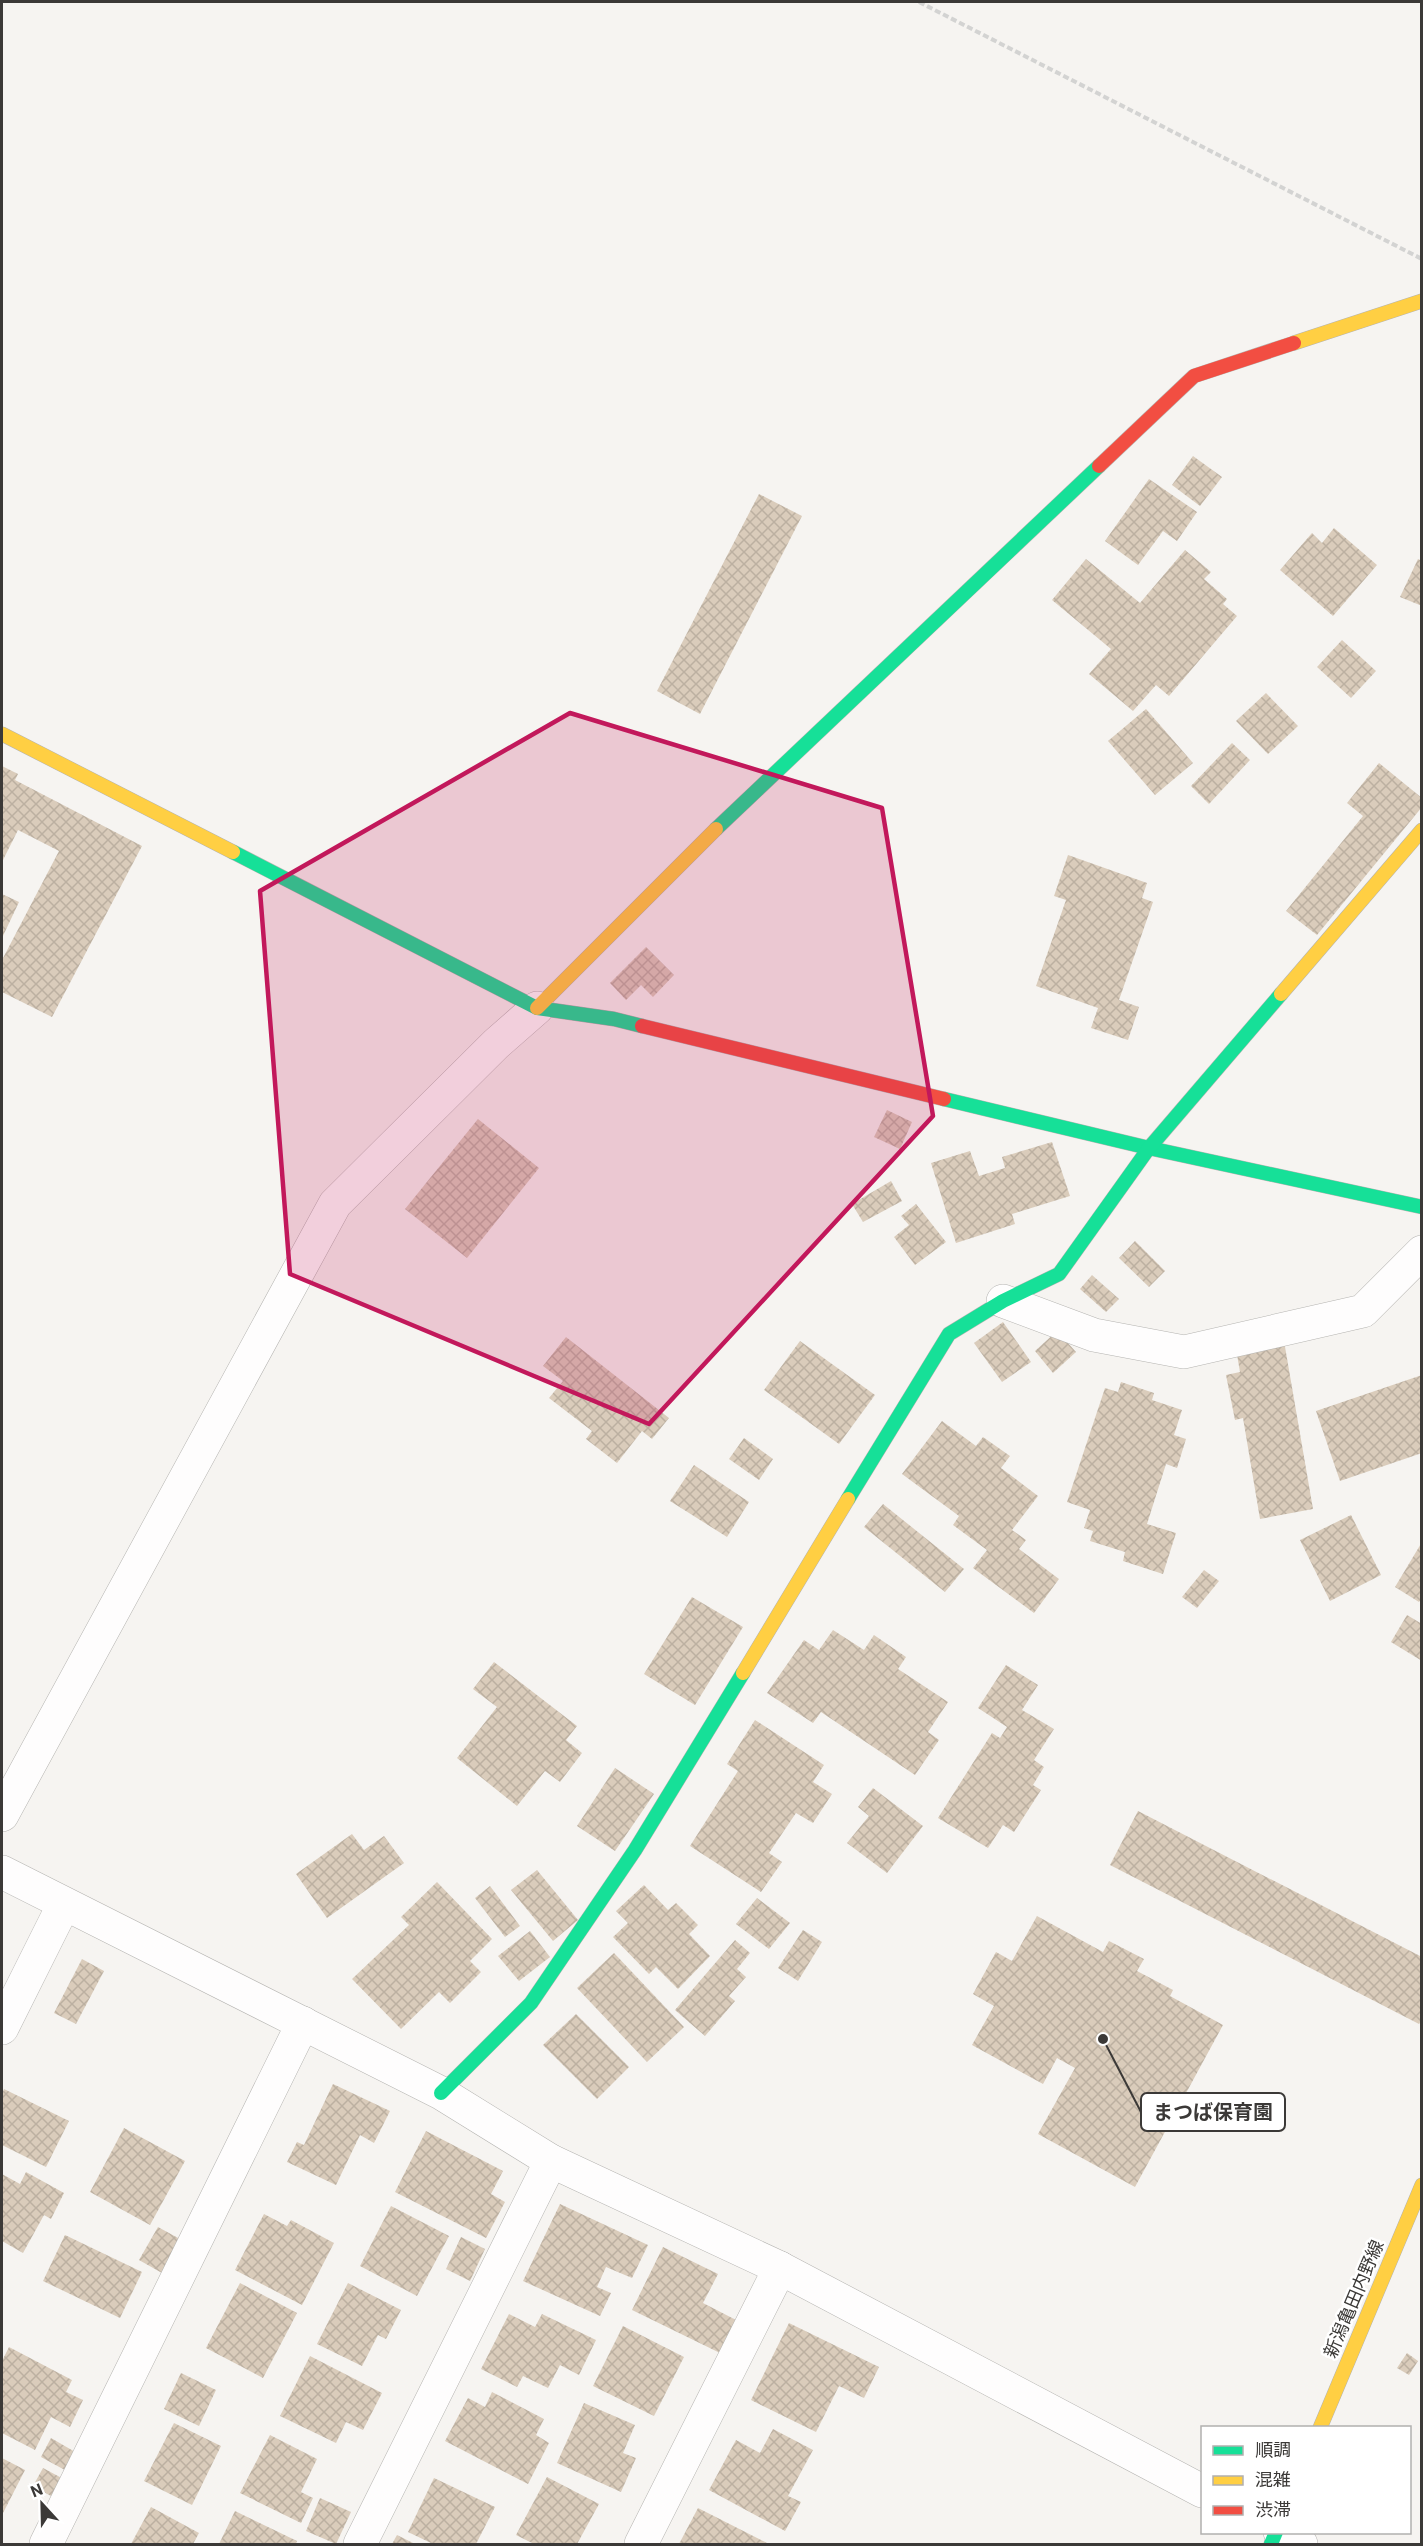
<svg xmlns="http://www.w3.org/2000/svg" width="1423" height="2546" font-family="Roboto,'Noto Sans JP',sans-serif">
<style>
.building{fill:url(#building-cross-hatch)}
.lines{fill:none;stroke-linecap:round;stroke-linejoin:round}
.street-casing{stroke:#b5b4b1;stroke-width:34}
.fast-casing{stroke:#b5b4b1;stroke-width:15}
.slow-casing{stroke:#b5b4b1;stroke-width:15}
.jam-casing{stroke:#b5b4b1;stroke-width:15}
.path{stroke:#d3d3d2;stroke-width:4;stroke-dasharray:6 3;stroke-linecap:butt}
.street{stroke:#fefdfd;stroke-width:33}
.fast{stroke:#16e098;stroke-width:14}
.slow{stroke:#ffcf43;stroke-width:14}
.jam{stroke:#f24e42;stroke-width:14}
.marked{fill:#c2185b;fill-opacity:0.2;stroke:#c2185b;stroke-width:4.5;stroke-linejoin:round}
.labels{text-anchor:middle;stroke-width:5;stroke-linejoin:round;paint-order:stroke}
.street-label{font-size:18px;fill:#3b3937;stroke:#fff}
.leader{fill:none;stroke:#3b3937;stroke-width:2}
.callout-dot{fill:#3b3937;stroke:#fff;stroke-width:2}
.callout{fill:#fff;stroke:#3b3937;stroke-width:2}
.callout-label{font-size:20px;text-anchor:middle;font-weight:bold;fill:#3b3937}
</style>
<defs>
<pattern id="building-cross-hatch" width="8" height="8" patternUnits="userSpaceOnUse" patternTransform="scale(1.5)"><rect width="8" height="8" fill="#daccbb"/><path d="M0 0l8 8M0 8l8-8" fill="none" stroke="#bcb0a1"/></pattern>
</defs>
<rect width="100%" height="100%" fill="#f6f4f1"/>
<g class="building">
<path d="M1193,456L1222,477L1200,506L1172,485Z"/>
<path d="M1149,479L1197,512L1177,541L1163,531L1138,565L1105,541Z"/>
<path d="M759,494L802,516L700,714L657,691Z"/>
<path d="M1334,528L1377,565L1333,616L1280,570L1312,533L1322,543Z"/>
<path d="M1185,550L1211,572L1204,579L1227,599L1223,604L1237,616L1169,696L1156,685L1133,711L1089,674L1111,649L1052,600L1086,559L1140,603Z"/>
<path d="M1418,559L1422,561V606L1400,597Z"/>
<path d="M1342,640L1376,671L1351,698L1317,667Z"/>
<path d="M1266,693L1298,726L1268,754L1236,721Z"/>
<path d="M1146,709L1193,763L1155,795L1108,741Z"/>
<path d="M1232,743L1250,760L1209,804L1191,786Z"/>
<path d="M1379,763L1422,798V807L1317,935L1286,911L1363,816L1347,803Z"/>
<path d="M2,766L18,774L15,780L142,846L52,1017L2,992V960L59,851L18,830L2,862Z"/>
<path d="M1068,855L1147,883L1142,898L1153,902L1119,1000L1139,1007L1128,1040L1091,1028L1098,1008L1036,986L1066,900L1054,896Z"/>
<path d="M2,894L19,902L2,938Z"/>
<path d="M646,947L674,975L653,997L641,985L626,1000L610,983Z"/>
<path d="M887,1110L912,1122L900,1149L874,1137Z"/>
<path d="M478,1119L539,1168L467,1258L405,1209Z"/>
<path d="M1052,1142L1070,1196L1012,1214L1015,1224L956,1243L931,1163L970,1151L979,1176L1005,1168L1002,1157Z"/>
<path d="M891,1181L902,1201L863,1222L852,1204Z"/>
<path d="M916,1204L946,1242L915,1265L894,1237L909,1225L901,1216Z"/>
<path d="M1135,1241L1165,1271L1149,1287L1119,1258Z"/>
<path d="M1092,1275L1119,1299L1106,1312L1080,1289Z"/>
<path d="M1003,1322L1031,1362L1002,1382L974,1343Z"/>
<path d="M1057,1331L1076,1352L1053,1373L1035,1351Z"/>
<path d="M566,1337L669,1418L652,1439L642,1431L617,1463L586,1439L592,1431L549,1398L563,1381L543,1366Z"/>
<path d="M800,1341L875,1395L839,1444L764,1390Z"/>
<path d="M1284,1341L1313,1509L1260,1519L1243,1418L1235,1420L1226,1375L1240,1372L1236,1349Z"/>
<path d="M1422,1375V1453L1340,1481L1316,1411Z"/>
<path d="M1121,1382L1154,1393L1152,1400L1182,1410L1174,1435L1186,1439L1177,1468L1166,1464L1147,1524L1176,1533L1163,1574L1123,1561L1125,1552L1090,1541L1093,1531L1084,1528L1090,1510L1067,1502L1105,1388L1118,1392Z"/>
<path d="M942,1421L976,1446L983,1437L1010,1456L1001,1468L1038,1496L1012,1530L1026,1540L1019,1549L1059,1579L1034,1613L973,1568L987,1550L953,1525L959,1516L902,1474Z"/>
<path d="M744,1438L773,1459L759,1480L729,1459Z"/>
<path d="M694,1465L749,1502L727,1537L670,1501Z"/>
<path d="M883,1504L964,1569L945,1592L864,1527Z"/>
<path d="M1351,1515L1381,1575L1330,1601L1300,1540Z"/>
<path d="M1422,1542V1598L1419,1602L1395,1587Z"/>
<path d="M1204,1570L1219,1581L1197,1608L1182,1597Z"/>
<path d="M692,1597L743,1627L695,1705L644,1674Z"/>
<path d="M1407,1615L1422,1624V1661L1391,1642Z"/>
<path d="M833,1630L864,1650L874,1635L906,1657L898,1669L948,1702L928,1732L939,1740L915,1775L821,1712L813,1723L767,1693L804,1640L819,1650Z"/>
<path d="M494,1662L577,1726L566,1740L582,1753L560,1782L545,1771L517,1806L457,1758L497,1707L473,1689Z"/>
<path d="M1006,1665L1038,1685L1022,1710L1054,1729L1034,1760L1044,1767L1033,1785L1041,1790L1014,1832L1003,1825L988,1848L938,1818L992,1733L1000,1738L1007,1727L978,1708Z"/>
<path d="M755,1720L824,1765L813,1782L832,1794L813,1823L796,1813L769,1853L782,1862L761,1892L690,1846L738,1771L727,1764Z"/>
<path d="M615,1768L654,1794L615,1851L577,1826Z"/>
<path d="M873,1788L923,1826L887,1873L847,1843L869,1816L858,1807Z"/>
<path d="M1138,1811L1422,1957V2019L1419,2024L1110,1865Z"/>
<path d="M352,1834L364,1850L384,1836L404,1863L327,1918L296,1874Z"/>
<path d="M537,1870L578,1920L553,1941L511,1890Z"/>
<path d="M437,1882L492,1939L470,1961L481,1972L450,2003L439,1992L401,2029L352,1979L409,1925L401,1917Z"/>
<path d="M644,1885L668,1910L676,1903L698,1925L689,1934L710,1956L678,1989L656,1967L649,1974L613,1937L628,1923L616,1911Z"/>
<path d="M490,1886L520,1926L505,1937L475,1898Z"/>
<path d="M757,1898L790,1923L769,1949L736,1924Z"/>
<path d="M1037,1916L1103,1952L1109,1941L1144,1959L1137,1971L1173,1990L1170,1996L1223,2025L1135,2187L1038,2134L1075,2068L1057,2058L1043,2084L972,2045L994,2006L973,1994L996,1952L1012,1961Z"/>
<path d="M803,1930L822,1942L798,1981L778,1968Z"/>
<path d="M530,1931L550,1957L519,1981L498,1956Z"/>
<path d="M735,1940L750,1953L737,1969L746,1977L729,1996L735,2001L705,2036L675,2010Z"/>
<path d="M614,1953L684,2027L647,2062L577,1988Z"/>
<path d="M82,1959L104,1971L76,2024L54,2013Z"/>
<path d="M576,2014L629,2067L597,2099L543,2045Z"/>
<path d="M333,2084L390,2111L374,2143L360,2135L336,2185L287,2162L297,2142L304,2145Z"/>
<path d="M4,2089L69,2121L46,2167L2,2145V2094Z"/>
<path d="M124,2128L185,2161L150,2225L90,2192Z"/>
<path d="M426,2131L503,2171L491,2194L505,2202L486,2238L395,2192Z"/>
<path d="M26,2172L64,2193L51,2219L44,2215L23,2253L2,2241V2174L20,2184Z"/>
<path d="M560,2204L648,2245L632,2278L606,2267L597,2287L611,2293L600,2316L523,2281Z"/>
<path d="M391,2206L449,2236L417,2296L360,2266Z"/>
<path d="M264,2214L287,2226L291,2220L334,2243L302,2305L235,2270Z"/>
<path d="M158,2227L189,2244L169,2277L139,2260Z"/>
<path d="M65,2235L142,2272L120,2318L43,2281Z"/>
<path d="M461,2237L485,2249L470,2281L446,2269Z"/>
<path d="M663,2247L718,2274L703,2303L736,2320L720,2353L632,2310Z"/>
<path d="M240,2283L297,2313L263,2378L206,2348Z"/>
<path d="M348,2283L401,2310L386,2339L378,2335L362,2366L317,2344Z"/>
<path d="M509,2314L535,2327L542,2314L596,2340L579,2375L560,2365L548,2388L523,2376L517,2387L481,2369Z"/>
<path d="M789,2323L879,2367L864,2398L839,2386L816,2432L751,2400Z"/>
<path d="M623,2326L684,2357L654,2416L593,2386Z"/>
<path d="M9,2347L72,2380L66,2392L83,2400L70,2427L51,2417L35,2450L2,2433V2361Z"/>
<path d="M1407,2353L1418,2361L1409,2375L1397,2368Z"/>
<path d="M310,2356L382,2393L363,2430L346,2422L336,2443L280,2416Z"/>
<path d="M181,2373L216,2390L199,2426L164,2409Z"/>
<path d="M492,2392L544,2419L536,2435L549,2443L528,2484L445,2441L468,2398L485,2407Z"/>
<path d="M584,2403L635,2425L623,2453L636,2458L621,2492L557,2463Z"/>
<path d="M174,2423L221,2446L192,2505L144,2481Z"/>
<path d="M773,2429L813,2450L788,2496L801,2502L785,2531L709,2490L736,2440L760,2453Z"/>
<path d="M270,2435L317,2459L301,2492L313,2498L301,2523L240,2493Z"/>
<path d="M51,2438L82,2456L72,2474L41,2457Z"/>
<path d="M2,2458L25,2470L2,2515Z"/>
<path d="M43,2468L71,2483L60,2501L33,2486Z"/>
<path d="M547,2477L599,2504L577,2544H534L516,2535Z"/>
<path d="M434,2478L495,2507L476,2544H433L408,2532Z"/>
<path d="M320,2498L351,2512L336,2544L306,2531Z"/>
<path d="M151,2507L199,2533L193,2544H131Z"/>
<path d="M698,2508L769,2544H679Z"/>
<path d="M235,2511L297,2541L296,2544H219Z"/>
<path d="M397,2535L415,2544H392Z"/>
</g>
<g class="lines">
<g class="street-casing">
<g id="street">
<path d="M1003,1301L1094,1335L1184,1352L1363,1311L1422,1252"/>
<path d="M2,1815L335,1204L496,1044L537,1008"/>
<path d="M2,1872L441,2093L551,2161L780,2268L1202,2491"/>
<path d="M2,2028L64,1904"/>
<path d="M1280,2532L1301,2544"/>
<path d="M46,2544L303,2023"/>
<path d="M360,2544L551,2161"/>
<path d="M641,2544L780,2268"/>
</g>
</g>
<g class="fast-casing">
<g id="fast">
<path d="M716,829L1099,466"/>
<path d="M233,852L537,1008L614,1019L642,1026"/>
<path d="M944,1099L1149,1148L1422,1207"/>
<path d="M848,1499L949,1334L1003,1301L1059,1274L1149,1148L1281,994"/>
<path d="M441,2093L531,2003L635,1850L743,1673"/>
<path d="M1271,2544L1276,2532"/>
</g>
</g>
<g class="slow-casing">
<g id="slow">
<path d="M1294,343L1422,301"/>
<path d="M2,734L233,852"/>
<path d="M1281,994L1422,830"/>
<path d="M537,1008L716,829"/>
<path d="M743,1673L848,1499"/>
<path d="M1320,2428L1422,2185"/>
</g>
</g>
<g class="jam-casing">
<g id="jam">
<path d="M1099,466L1194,376L1294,343"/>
<path d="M642,1026L944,1099"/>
</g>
</g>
<path class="path" d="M919,2L1422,259"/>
<use href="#street" class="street"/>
<use href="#fast" class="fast"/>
<use href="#slow" class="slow"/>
<use href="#jam" class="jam"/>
</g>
<path class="marked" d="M570,713L882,808L933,1116L649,1424L290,1274L260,891Z"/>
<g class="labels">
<g class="street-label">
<text transform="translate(1354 2299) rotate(-67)" y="6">新潟亀田内野線</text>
</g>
</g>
<path class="leader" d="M1103 2039L1141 2112"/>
<circle class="callout-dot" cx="1103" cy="2039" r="6"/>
<rect class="callout" x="1141" y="2093" width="144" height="38" rx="6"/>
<g class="callout-label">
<text x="1213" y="2119">まつば保育園</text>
</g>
<rect width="1423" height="2546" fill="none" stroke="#3b3937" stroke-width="6"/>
<rect x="1201" y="2426" width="210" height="108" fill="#ffffff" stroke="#b1b0af" stroke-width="1.5"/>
<rect x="1213" y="2446" width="30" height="9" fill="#16e098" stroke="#b1b0af" stroke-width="1.5"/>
<text x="1255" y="2456" font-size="18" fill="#3b3937">順調</text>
<rect x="1213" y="2476" width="30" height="9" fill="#ffcf43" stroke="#b1b0af" stroke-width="1.5"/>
<text x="1255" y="2486" font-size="18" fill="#3b3937">混雑</text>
<rect x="1213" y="2506" width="30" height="9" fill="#f24e42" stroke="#b1b0af" stroke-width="1.5"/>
<text x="1255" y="2516" font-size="18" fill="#3b3937">渋滞</text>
<g transform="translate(42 2504) rotate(338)" stroke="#ffffff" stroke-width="4.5" paint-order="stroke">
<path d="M0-4.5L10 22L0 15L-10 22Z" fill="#3b3937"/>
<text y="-9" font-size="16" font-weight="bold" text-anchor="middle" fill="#3b3937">N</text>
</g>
</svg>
